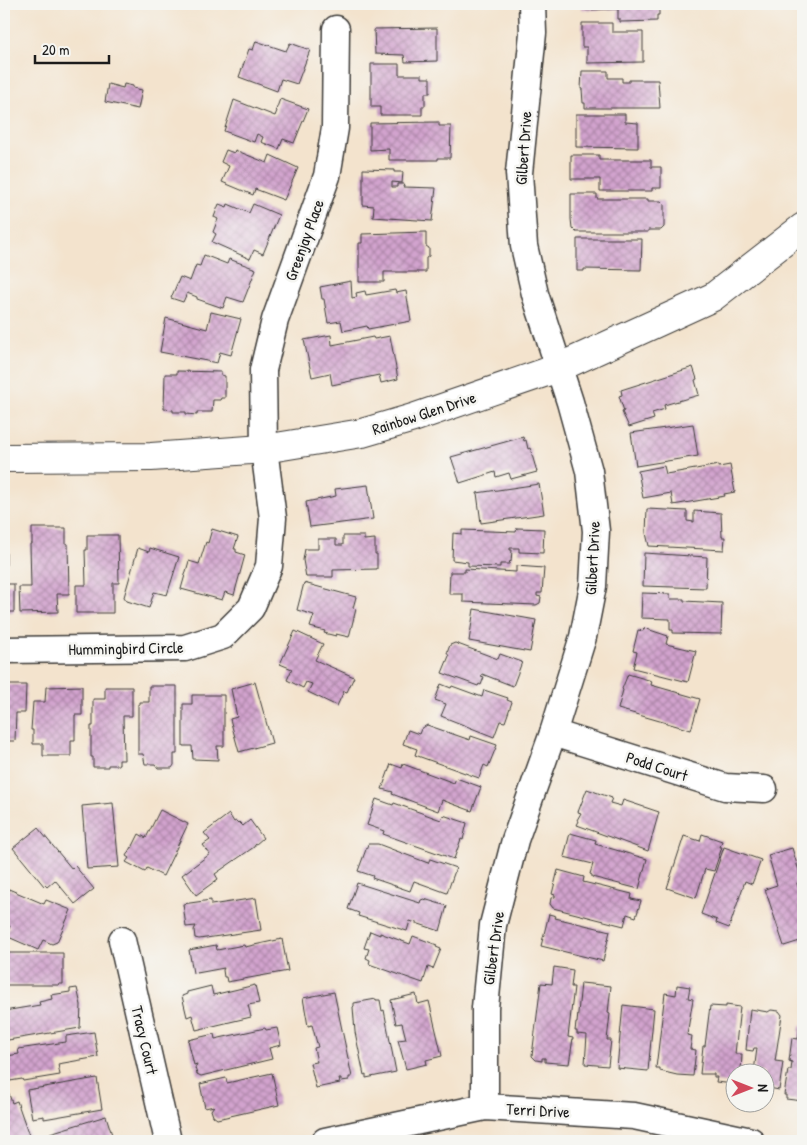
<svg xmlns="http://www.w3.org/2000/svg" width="807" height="1145" font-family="'Patrick Hand',sans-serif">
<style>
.building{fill:url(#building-cross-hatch)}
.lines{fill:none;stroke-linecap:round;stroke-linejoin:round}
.minor-casing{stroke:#3c3a37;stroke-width:29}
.tertiary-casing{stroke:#3c3a37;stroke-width:30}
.minor{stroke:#fff;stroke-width:26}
.tertiary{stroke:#fff;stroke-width:28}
.labels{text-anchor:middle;stroke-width:5;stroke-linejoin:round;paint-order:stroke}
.street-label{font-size:16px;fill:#1c1c1c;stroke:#f6f6f2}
</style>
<defs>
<pattern id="building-cross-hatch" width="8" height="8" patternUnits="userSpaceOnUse" patternTransform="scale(1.25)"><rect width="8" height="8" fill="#d2a3ce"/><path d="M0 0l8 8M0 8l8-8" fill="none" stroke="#aa84a6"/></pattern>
</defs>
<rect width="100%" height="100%" fill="#f6f6f2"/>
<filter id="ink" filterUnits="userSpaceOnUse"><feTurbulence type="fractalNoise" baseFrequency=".02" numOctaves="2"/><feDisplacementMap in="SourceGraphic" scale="10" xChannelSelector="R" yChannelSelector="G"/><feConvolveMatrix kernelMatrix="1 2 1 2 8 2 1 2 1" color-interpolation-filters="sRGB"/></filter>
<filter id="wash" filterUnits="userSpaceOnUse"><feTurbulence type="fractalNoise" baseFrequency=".0096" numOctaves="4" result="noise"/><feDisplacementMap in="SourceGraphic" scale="20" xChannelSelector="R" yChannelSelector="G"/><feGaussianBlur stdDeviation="1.12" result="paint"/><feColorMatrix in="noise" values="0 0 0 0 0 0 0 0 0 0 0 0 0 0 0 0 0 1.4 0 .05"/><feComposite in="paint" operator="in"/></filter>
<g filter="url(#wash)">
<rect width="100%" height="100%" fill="#f3e3cd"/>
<g id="blocks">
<g class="building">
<path d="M582,4H659V15H657V21L620,22V19H618V9L586,10L582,9Z"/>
<path d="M582,23H612V32H643V62L587,63V47H582Z"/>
<path d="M437,28V61L405,62L404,55L375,54L374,29Z"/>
<path d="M256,41L286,51L290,43L310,50L297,84L281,79L277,91L239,77L249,49L253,50Z"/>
<path d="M371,64H399V75H422V78H430V93H425V106H422V115H380V107H371Z"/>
<path d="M582,71H608V78H622V82H629V80H658L660,108H585V103H583L582,89H581Z"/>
<path d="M108,84L123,88L124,84L133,86V88L142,90L138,109L105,102Z"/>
<path d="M280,99L308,109L294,143L283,139L279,149L261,142L263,137L257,134L254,142L224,131L234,100L275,116L277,111L276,110Z"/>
<path d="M576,114H625V122L638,123V148L576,147Z"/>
<path d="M439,122V126H451L450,158H438V160H389V149L370,150V123Z"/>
<path d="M226,150L234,153L235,150L267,163L270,155L298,168L284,200L255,189L253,195L222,182L229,166L221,162Z"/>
<path d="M571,155H599V160H651V167H661V188H652V191H600V179H571Z"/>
<path d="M363,169L394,170V172H403L402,183L392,182V187H397V184H404L403,187L436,188L432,221L373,217L374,206L363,205Z"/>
<path d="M571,194H597V199H648V201H661L664,204V227L661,230H648V232H576L572,228L571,219Z"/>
<path d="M219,204L227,207L228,204L249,213L253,204L279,215L263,254L254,250L250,259L212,242L216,234L213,232L218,219L214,217Z"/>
<path d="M426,232V246L429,248V256L426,258V272H384V282H359V243H362V234Z"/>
<path d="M577,239H642L641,270L584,269V271H577Z"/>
<path d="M204,255L227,264L229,259L256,269L243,302L227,297L223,308L197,299V297L187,293L183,302L171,298L180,277L190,281L196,265L200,266Z"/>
<path d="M351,281L352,298L357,297L356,293L365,291L366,295L395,290L396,293L406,291L411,321L368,329L367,326L343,331L341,321L328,323L324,299H322L320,287Z"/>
<path d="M211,312L241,319L231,355L220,352L217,363L160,352L166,318L207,329Z"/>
<path d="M331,335L332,345L373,337L374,339L390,336L398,379L381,383L379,375L332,385L330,373L312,377L304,340Z"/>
<path d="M693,367L697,379L695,380L699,395L664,405L665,409L652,413L654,419L629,427L622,412L624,411L619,396L622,395L621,390Z"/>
<path d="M177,371L221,372V375L225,376V398H221L220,400H213L212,412H197V415L186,414V412H173V410L164,409L165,374H177Z"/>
<path d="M693,424L698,456L636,466L631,433Z"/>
<path d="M523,437L524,441L526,440L528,449L530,448L537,472L511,479L509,473L496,477L495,472L460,483L451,457Z"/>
<path d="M719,465V467L730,465L735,492L724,494L725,496L673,505L671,493L643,498L638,471L664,466L666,474Z"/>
<path d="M539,484L544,514L481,523L477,493Z"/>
<path d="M368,485L373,519L310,527L306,502L336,496L335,489Z"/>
<path d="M647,509L687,511V521L694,522V511L721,513L722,537H725L724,550L649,546L646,533Z"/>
<path d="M32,528H66V544H68L69,594H57L58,612L20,613L19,587H31L30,544H32Z"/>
<path d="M517,528L544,529L543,553L519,552V548H510V550H512L511,562L510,561L509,564H500V567L468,566V562L452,560L453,533L462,534V530L516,532Z"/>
<path d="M212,529L238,537L234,549H236V552L245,555L234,595L225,592L222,600L181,589L189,561L199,564L206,542L208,543Z"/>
<path d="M87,535H118L119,583H113V613H76V585H86L85,550H87Z"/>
<path d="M343,536H364V540L375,539V554H377V569L333,570V577H306L303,560L305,549H318V539H336V545H343Z"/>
<path d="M4,540H6V584H14V612H4Z"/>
<path d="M138,548L149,552L150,548L179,557L167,595L154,592L149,608L127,601L124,597Z"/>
<path d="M644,553L707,557L706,588L643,586Z"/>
<path d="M516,566L544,568L542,593H537V596L541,597L540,603L536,605L463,602V594H449L450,572H465V569L516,572Z"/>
<path d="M304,583L356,597L353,608L356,609L349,637L336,634V636L324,633L325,631L310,627L314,615L297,610Z"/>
<path d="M642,593L670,594V599H684V601L722,603L721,634L673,633V630H670V619L641,618Z"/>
<path d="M474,609L536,620L530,652L469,641Z"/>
<path d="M644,628L668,636L666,644L696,651L688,682L633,668L637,652L633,651L638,630L643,631Z"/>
<path d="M295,631L323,644L315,660L354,677L347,692L344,691L337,706L308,692L312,684L306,682L303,688L287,680L292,669L280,664Z"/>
<path d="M455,643L498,659L500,654L522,662L513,686L482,674L481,676L484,677L481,685L479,684L478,686L442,673L449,656L447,653L450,645Z"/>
<path d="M628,674L652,681L651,685L700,699L691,730L618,709L623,690L622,689Z"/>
<path d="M255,682L272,743L239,752L230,719L237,717L231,689Z"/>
<path d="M441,684L451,688L452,686L482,697L484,690L508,698L507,700L512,702L505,722L500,721L494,737L441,716L446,704L435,700Z"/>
<path d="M4,685H26L25,713H16L15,741H4Z"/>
<path d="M82,686V715H75V740H71V756H43V744H33V730H31L33,702H45L46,687Z"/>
<path d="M149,686H177V754H174V765L172,768H158L155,764H145L143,754H138V704H140V702H149Z"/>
<path d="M105,687H132V716H123L124,760H119V765H108V767H93V757H91V726H93V699H105Z"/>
<path d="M192,695H224V746H217L218,760L193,759L192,746H183V704H192Z"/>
<path d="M427,725L470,740L471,736L497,745L488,767L484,765L479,778L415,755L417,749L403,744L408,730L419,734L421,729Z"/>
<path d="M391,764L402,768L403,764L454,783L456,778L481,787L472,811L442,800L438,811L392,794L393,792L382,789Z"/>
<path d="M587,789L612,798L610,803L621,806L623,800L659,812L648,851L577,825L579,821L577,820L581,813L578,812Z"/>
<path d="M376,799L393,805L394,803L441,820L443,815L467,823L463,840L461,839L454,859L383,834L384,831L367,825Z"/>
<path d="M113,803L119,867L87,869L82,806Z"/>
<path d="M160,810L188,824L163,876L147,868L145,872L126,862L129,858L126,856L131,847L132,848L139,834L146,838Z"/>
<path d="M229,814L234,822L236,821L238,823L239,822L243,826L250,820L263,838L255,845L254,847L215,874L218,879L196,895L182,875L210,854L203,845L210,840L204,833Z"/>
<path d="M38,828L72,869L75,866L94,889L75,904L55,880L47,887L45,885L44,886L13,848Z"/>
<path d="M570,833L596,840L595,844L647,859L639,889L592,877V875L590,874L593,864L564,857Z"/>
<path d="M702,834L722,841L720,847H722L714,871L705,869L696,898L667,888L684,836L700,841Z"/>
<path d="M368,844H378L428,863L430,859L456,868L447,893L414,881L410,891L372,878L373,876L358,871Z"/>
<path d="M724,847L761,860L752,884L745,881L729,928L716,923L717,920L701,914Z"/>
<path d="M792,848L802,881L797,883L803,905V940L784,946L765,889L777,885L768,855Z"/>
<path d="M558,870L584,877L583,882L632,894L631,899L641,901L636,917L627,914L624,926L553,908L550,904L551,898L555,897V895L552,894Z"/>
<path d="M357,883L420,903L421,900L424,899L447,906L440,931L410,921L407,931L358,916L359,913L348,909Z"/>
<path d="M4,887L44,904L46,900L71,910L57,942L52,944L43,940L38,950L6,936L10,926L4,923Z"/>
<path d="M256,898L261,930L199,939L195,938L194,930L196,926L186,927L183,904L211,900V905Z"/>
<path d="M549,914L556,916L555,918L610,931L603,961L541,946Z"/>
<path d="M370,931L380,935V933L410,944L413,936L437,945L436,947L441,949L433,969L428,967L423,983L369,964L370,960L366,958L369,949L364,948Z"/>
<path d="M282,939L288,971L227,982L226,977H224L223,970L224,968L197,973V972L193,973L189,950L216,945L217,950L244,945L245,947Z"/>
<path d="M4,953H63V984H59V985H4Z"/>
<path d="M554,967L573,970L571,987H574L568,1037L573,1038L569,1064L545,1062V1058H542V1061L536,1060L532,1056L541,983L552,984Z"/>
<path d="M581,983L611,986L608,1013L610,1014L607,1040H611L608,1066L585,1064L587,1035L577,1034V1031H575L576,1023H577Z"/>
<path d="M255,985L259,1003L248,1005L251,1017L196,1030L192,1015L187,1017L182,996L187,994V992L211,986L213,995Z"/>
<path d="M677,985L690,987L688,998L693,999L687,1035L692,1036L690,1049L696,1050L693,1076L677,1075L660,1071V1068H656L665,993L676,995Z"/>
<path d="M77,988L81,1005L80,1028L8,1040L7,1037L4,1038V1026L6,1025L4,1011L40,1005L39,1002L52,999L51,995L70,992V989Z"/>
<path d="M334,992L352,1077H349V1080L341,1081V1079H339L340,1083L316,1088L310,1063L317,1062L314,1048L318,1047L312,1025L308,1026L303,998Z"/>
<path d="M416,994L418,1004L429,1001L442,1056L426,1060L427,1064L406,1069L398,1040L406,1039L402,1023L396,1024L391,1000Z"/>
<path d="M376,999V1000H380L382,1011L384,1010L396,1072L366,1078V1074L364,1075L355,1032L353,1007L354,1006V1003Z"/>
<path d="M623,1005L654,1009L648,1071L617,1068Z"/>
<path d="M726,1005L740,1007L735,1054H742L741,1072H734V1084L716,1082L717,1077H714V1074H700L703,1046H705L710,1006L726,1007Z"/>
<path d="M750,1009L768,1012L771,1010L779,1011L782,1015L775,1061L783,1062L779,1090L764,1087V1072H754L757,1048H754L753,1051L746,1050Z"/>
<path d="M800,1025H803V1101L786,1099V1095H784L788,1070H791L792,1062L789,1061L792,1038L798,1039Z"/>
<path d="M265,1028L266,1030L277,1028L281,1045L269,1048L272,1059L201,1076L197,1074L195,1068L197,1064L194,1065L188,1040L214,1034L215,1039Z"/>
<path d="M94,1032L98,1057L58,1064L60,1075L23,1081L22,1079L10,1081L7,1056L19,1054L18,1049L66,1042V1036Z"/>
<path d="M272,1073L279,1105L217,1119L213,1116L211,1110L214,1106L205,1108L200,1084L226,1078L227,1083Z"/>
<path d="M97,1078L102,1109L44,1119V1116L32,1118L27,1090Z"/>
<path d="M4,1085H6L12,1103L17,1101L31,1141H4Z"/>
<path d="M106,1116L114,1141H52L50,1133Z"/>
</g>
</g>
</g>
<g filter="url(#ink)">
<use href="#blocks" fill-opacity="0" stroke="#3c3a37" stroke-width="1"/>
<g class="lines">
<g class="minor-casing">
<g id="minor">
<path d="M4,650L185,648L223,636L251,608L269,566L273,518L264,449L263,370L275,320L327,176L335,128L336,29"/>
<path d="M553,733L725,787L764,789"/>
<path d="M122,940L168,1141"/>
<path d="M485,1107V1008L493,925L515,840L553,733L583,637L593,586L596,531L589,471L570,402L535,294L524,246L519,173L533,33L532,4"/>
<path d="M325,1141L485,1107L634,1116L751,1141"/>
</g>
</g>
<g class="tertiary-casing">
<path id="tertiary" d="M4,458L151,457L264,449L362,433L413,418L558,368L713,297L803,227"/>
</g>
<use href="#minor" class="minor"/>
<use href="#tertiary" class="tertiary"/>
</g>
</g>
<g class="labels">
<g class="street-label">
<text transform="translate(523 148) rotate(-86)" y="6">Gilbert Drive</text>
<text transform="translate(304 240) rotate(-70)" y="6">Greenjay Place</text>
<text transform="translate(424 413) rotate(-18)" y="6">Rainbow Glen Drive</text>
<text transform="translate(592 558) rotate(-87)" y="6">Gilbert Drive</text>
<text transform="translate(126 648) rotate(-1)" y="6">Hummingbird Circle</text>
<text transform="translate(657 766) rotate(18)" y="6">Podd Court</text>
<text transform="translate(493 948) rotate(-82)" y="6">Gilbert Drive</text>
<text transform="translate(145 1040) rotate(77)" y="6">Tracy Court</text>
<text transform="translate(538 1110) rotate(3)" y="6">Terri Drive</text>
</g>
</g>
<rect width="807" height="1145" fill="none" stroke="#f6f6f2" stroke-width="20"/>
<g transform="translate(750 1088) rotate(90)"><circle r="24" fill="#f6f6f2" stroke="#9f9f9c"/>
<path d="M0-4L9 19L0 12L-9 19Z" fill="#d1495b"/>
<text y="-8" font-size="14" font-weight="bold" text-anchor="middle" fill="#1c1c1c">N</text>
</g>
<path d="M35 55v8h74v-8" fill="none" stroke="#1c1c1c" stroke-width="2.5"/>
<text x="42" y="55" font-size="15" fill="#1c1c1c" stroke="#f6f6f2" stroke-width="4" paint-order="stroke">20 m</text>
</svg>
